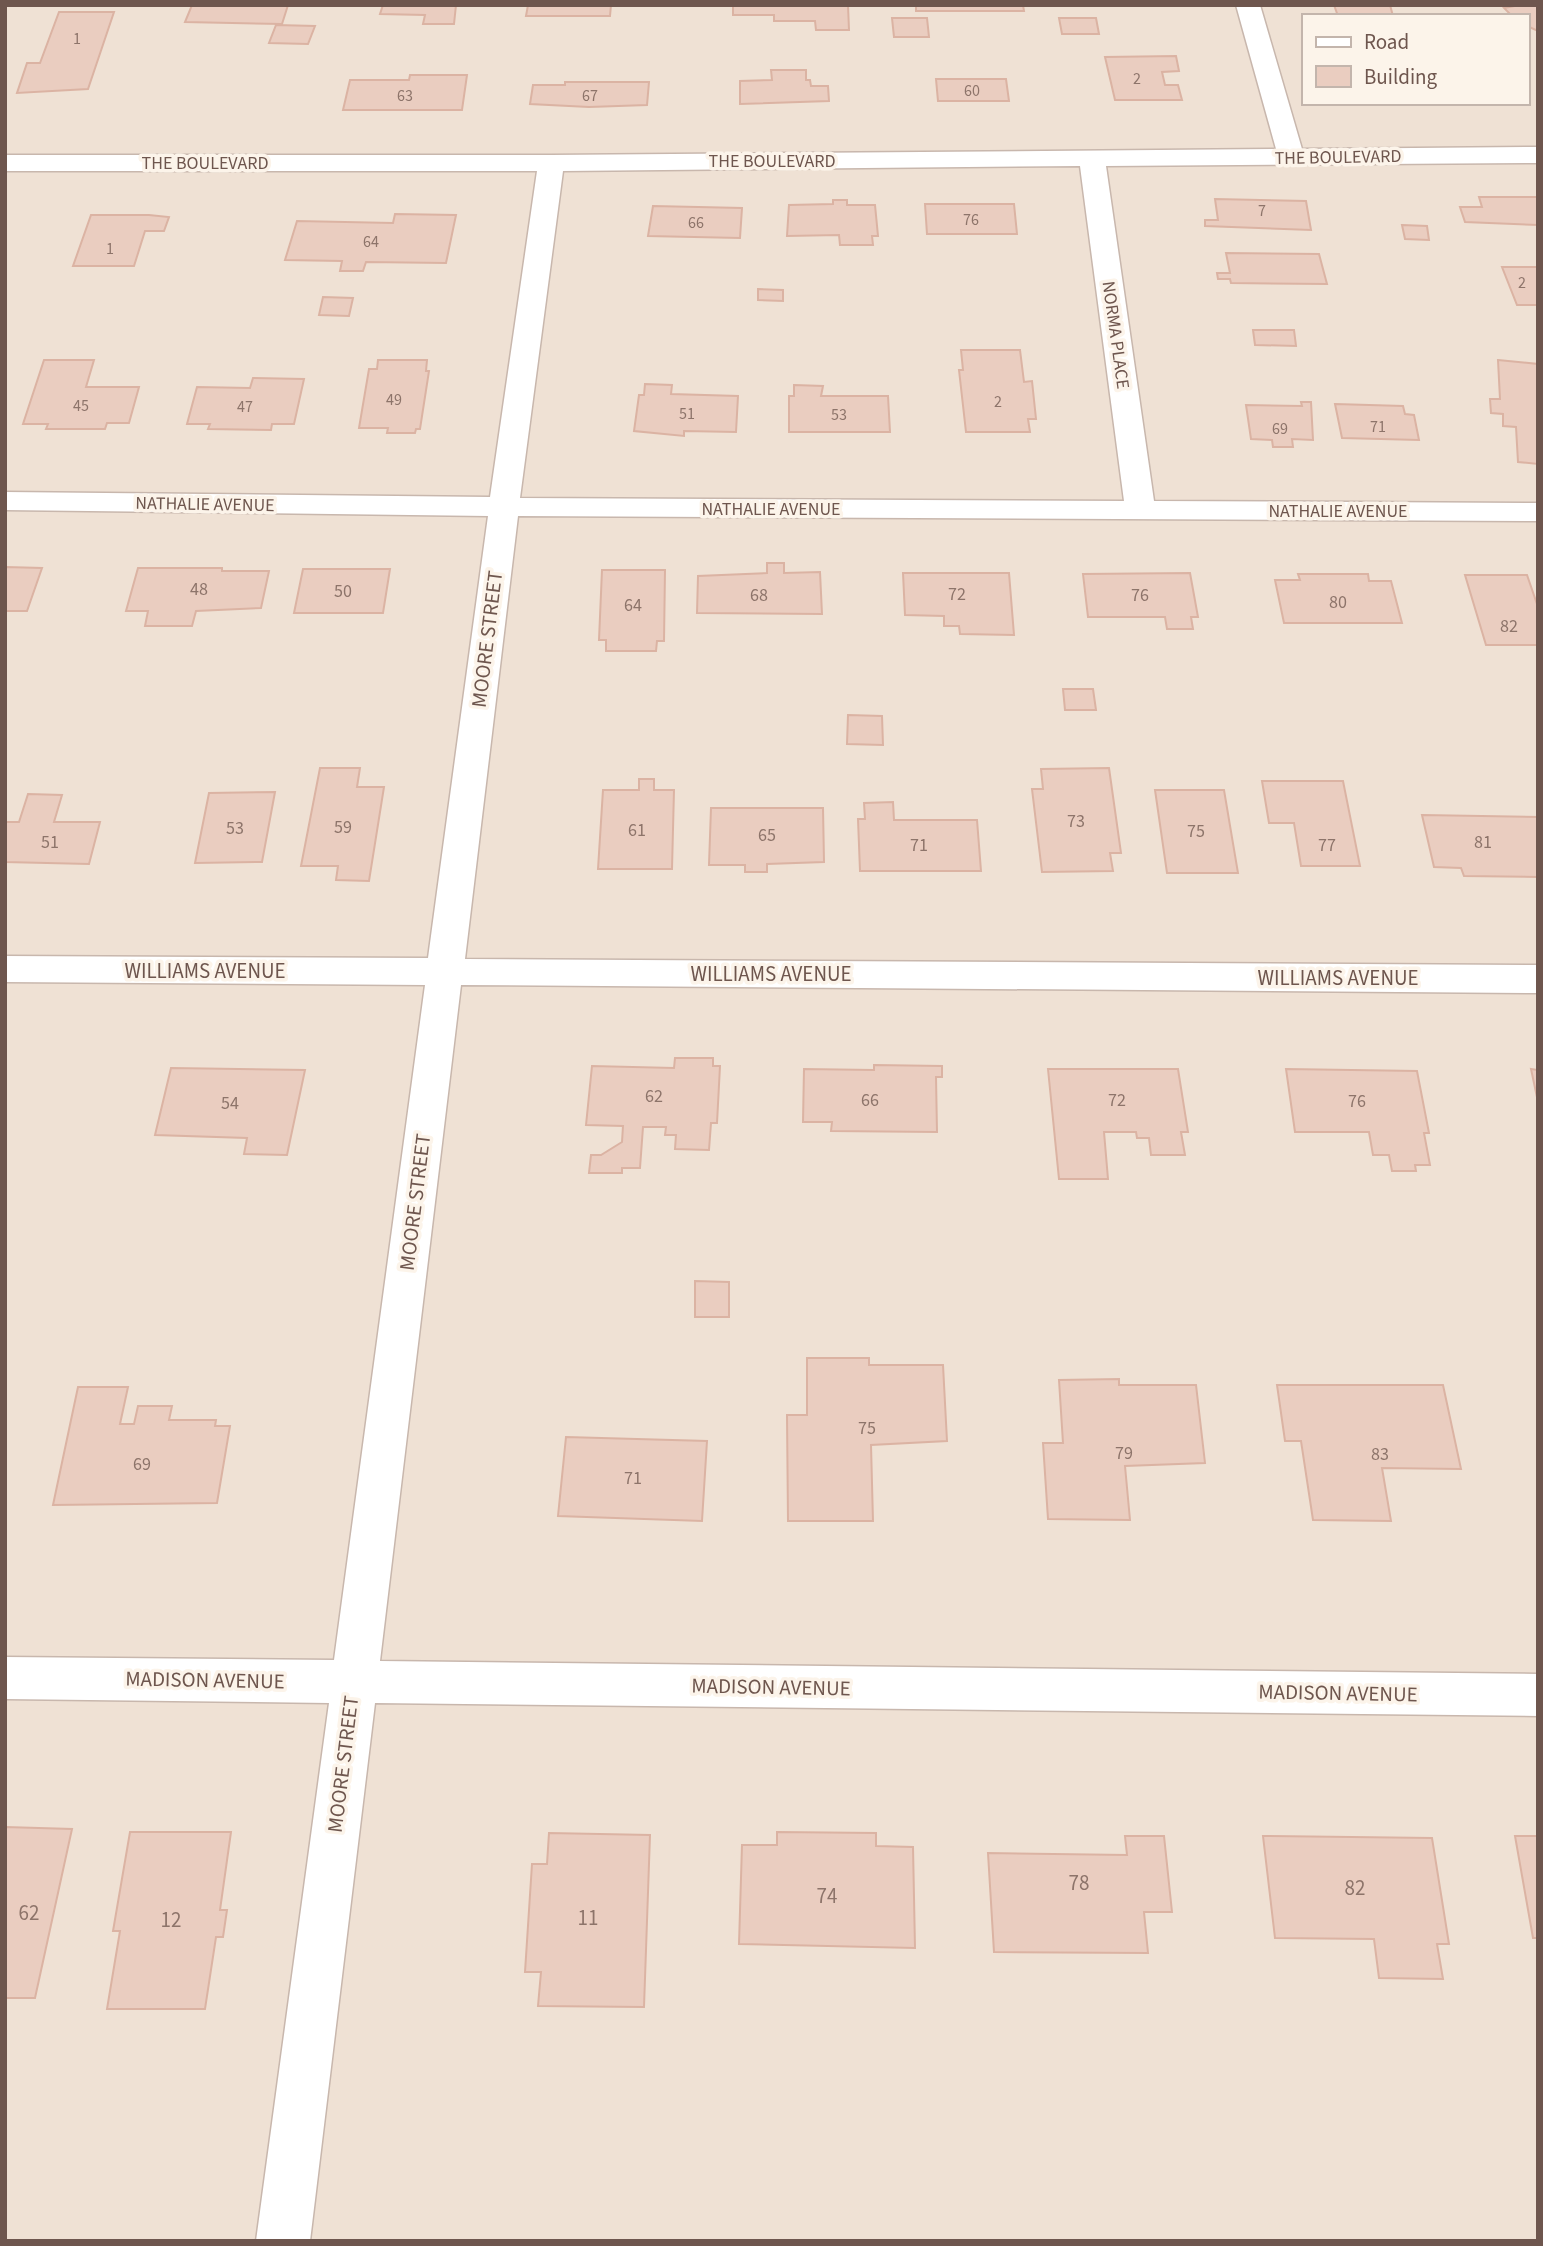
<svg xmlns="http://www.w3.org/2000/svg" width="1543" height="2246" font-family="'Source Sans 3',sans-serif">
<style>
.residential{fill:#efe1d4;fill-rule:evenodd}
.building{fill:#eacdc0;stroke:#dbb3a3;stroke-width:2}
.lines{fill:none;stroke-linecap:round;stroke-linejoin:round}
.street-casing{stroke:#c8b7ad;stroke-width:3}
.street{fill:#fff;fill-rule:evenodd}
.labels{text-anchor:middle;stroke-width:7;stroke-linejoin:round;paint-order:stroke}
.far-number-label{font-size:16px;fill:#8d746a}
.far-street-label{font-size:18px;fill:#6e564e;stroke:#fcf4ea}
.number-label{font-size:18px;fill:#8d746a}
.street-label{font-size:21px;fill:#6e564e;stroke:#fcf4ea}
.near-number-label{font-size:21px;fill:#8d746a}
</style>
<rect width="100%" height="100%" fill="#f9efe5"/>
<path class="residential" d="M5,5H1538V2241H5ZM1303,16H1527V103H1303Z"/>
<g class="building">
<path d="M192,5H288L282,24L185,22Z"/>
<path d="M383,5H456L454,24H423L425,15L380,14Z"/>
<path d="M528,5H611L610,16H526Z"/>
<path d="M733,5H848L849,30H816L815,21H774V15H733Z"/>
<path d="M916,5H1023L1024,11H916Z"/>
<path d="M1334,5H1390L1393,16H1338Z"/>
<path d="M1520,5H1538V31L1527,26V16H1512L1504,8Z"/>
<path d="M59,12H114L88,89L17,93L27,63H40Z"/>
<path d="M892,18H927L929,37H894Z"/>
<path d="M1059,18H1096L1099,34H1062Z"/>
<path d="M276,25L315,26L308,44L269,43Z"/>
<path d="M1176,56L1179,71L1162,72L1165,85H1178L1182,100H1115L1105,57Z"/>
<path d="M771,70H806V80H810L811,86H828L829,101L740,104V81L772,80Z"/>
<path d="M410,75H467L462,110H343L350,80H409Z"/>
<path d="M936,79H1006L1009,101H938Z"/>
<path d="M565,82H649L647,105L589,107L530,104L533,85H565Z"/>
<path d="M1479,197H1538V225L1465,222L1460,207H1482Z"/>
<path d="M1215,199L1306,201L1311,230L1205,226V220H1218Z"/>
<path d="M833,200H847V205H875L878,236H872L873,245H840L839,235L787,236L789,205L833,204Z"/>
<path d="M925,204H1014L1017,234H927Z"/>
<path d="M653,206L742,208L740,238L648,236Z"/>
<path d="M395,214L456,215L446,263L366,262L363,271H340L342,261L285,260L297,221L393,223Z"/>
<path d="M91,215H149L169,217L164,231H145L134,266H73Z"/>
<path d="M1402,225L1427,226L1429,240L1405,239Z"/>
<path d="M1226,253L1319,254L1327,284L1231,283L1230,279H1218L1217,273H1230Z"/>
<path d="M1502,267H1538V305H1517Z"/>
<path d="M758,289L783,290V301L758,300Z"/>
<path d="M323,297L353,298L349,316L319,315Z"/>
<path d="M1253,330H1294L1296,346L1255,345Z"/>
<path d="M961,350H1020L1024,382L1032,381L1036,419H1028L1030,432H966L959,370H963Z"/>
<path d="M44,360H94L86,387H139L129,423H107L105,429H46L48,424H23Z"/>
<path d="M378,360H427L426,371H429L420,429H416L415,433H387L388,428H359L369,369H377Z"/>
<path d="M1498,360L1538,364V464L1518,462L1516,427L1503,426V414L1491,413L1490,399H1500Z"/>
<path d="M253,378L304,379L294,424H272L271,430L208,429L210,424H187L197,387L250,388Z"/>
<path d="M645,384L672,385L671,394L738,396L736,432L684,431V436L634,431L639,395H644Z"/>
<path d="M794,385L823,386L821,396H888L890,432H789V396H794Z"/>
<path d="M1301,402H1311L1313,440L1292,439L1293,447H1273L1272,440L1251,439L1246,405L1302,406Z"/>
<path d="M1335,404L1403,406L1405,414L1414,415L1419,440L1342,438Z"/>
<path d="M767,563H784V573L820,572L822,614L697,613L698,576L767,573Z"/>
<path d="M5,567L42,568L27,611H5Z"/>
<path d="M138,568H222V571H269L261,608L196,611L192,626H145L148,611H126Z"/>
<path d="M303,569H390L383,613H294Z"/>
<path d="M602,570H665L664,641H657L656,651H606V640H599Z"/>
<path d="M903,573H1009L1014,635L960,634L959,626H944V616L905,615Z"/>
<path d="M1190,573L1198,617H1191L1193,629H1167L1165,617H1088L1083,574Z"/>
<path d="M1298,574H1368L1369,581H1391L1402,623H1284L1275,580H1300Z"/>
<path d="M1465,575H1527L1538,607V645H1486Z"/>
<path d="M1063,689H1093L1096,710H1065Z"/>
<path d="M848,715L882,716L883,745L847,744Z"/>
<path d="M320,768H360L357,787H384L369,881L336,880L338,866H301Z"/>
<path d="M1109,768L1121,853H1110L1113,871L1042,872L1032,789H1043L1041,769Z"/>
<path d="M639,779H654V790H674L672,869H598L603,790H639Z"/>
<path d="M1262,781H1343L1360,866H1301L1294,823H1269Z"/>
<path d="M1155,790H1224L1238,873H1167Z"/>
<path d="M275,792L262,862L195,863L209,793Z"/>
<path d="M28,794L62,795L54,822H100L89,864L5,862V822H19Z"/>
<path d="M893,802L894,820H977L981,871H860L858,819H865L864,803Z"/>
<path d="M711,808H823L824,862L767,864V872H745V865H709Z"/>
<path d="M1422,815L1538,817L1537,877L1464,876L1461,868L1434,867Z"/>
<path d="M675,1058H713V1066H720L717,1123H711L709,1150L675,1149L676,1135H665L666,1127H643L640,1168H622V1173H589L591,1155H601L622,1142L623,1126L586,1125L592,1066L674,1068Z"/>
<path d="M874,1065L942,1066V1077H936L937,1132L831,1131L832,1122H803L804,1069L874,1070Z"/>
<path d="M171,1068L305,1070L287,1155L244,1154L247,1138L155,1135Z"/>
<path d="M1048,1069H1178L1188,1132H1181L1185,1155H1151L1149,1138H1137L1136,1132H1104L1108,1179H1059Z"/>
<path d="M1286,1069L1417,1071L1429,1133H1424L1430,1165H1415L1416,1171H1392L1389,1155H1373L1369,1132H1295Z"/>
<path d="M1531,1069L1538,1070V1102Z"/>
<path d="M695,1281L729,1282V1317H695Z"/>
<path d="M807,1358H869V1365H943L947,1441L871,1445L873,1521H788L787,1415H807Z"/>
<path d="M1119,1379V1385H1196L1205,1463L1125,1466L1130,1520L1048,1519L1043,1443H1063L1059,1380Z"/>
<path d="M1277,1385H1443L1461,1469L1382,1468L1391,1521L1313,1520L1301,1441H1285Z"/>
<path d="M78,1387H128L120,1424H134L138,1406H172L169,1420H216L215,1426H230L217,1503L53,1505Z"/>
<path d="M566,1437L707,1441L702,1521L558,1516Z"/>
<path d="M5,1827L72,1829L35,1998H5Z"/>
<path d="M130,1832H231L220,1910H227L223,1937H216L205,2009H107L120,1931H113Z"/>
<path d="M777,1832L876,1833V1846L913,1847L915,1948L739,1944L742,1845H777Z"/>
<path d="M549,1833L650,1835L644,2007L538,2006L541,1972H525L532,1864H547Z"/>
<path d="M1125,1836H1164L1172,1912H1144L1148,1953L994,1952L988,1853L1127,1855Z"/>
<path d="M1263,1836L1432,1838L1449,1944H1437L1443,1979L1379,1978L1374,1939L1275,1938Z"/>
<path d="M1515,1836H1538V1938H1533Z"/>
</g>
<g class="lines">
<g class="street-casing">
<path id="street" d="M1236,5H1260L1302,149L1538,147V163L1106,166L1154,501L1538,503V521L518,516L465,959L1538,965V993L461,985L380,1661L1538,1674V1716L375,1703L310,2241H256L329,1703L5,1699V1657L334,1660L425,985L5,982V956L428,958L488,516L5,510V492L490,497L537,171H5V155H551L1276,149ZM1080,166L1124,501L520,498L563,171Z"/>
</g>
<use href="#street" class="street"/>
</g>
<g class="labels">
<g class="far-number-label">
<text x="77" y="44">1</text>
<text x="1137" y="84">2</text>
<text x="972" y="96">60</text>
<text x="405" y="101">63</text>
<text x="590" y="101">67</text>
<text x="1262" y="216">7</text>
<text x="971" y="225">76</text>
<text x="696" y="228">66</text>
<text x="371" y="247">64</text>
<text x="110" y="254">1</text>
<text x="1522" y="288">2</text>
<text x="394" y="405">49</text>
<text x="998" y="407">2</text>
<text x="81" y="411">45</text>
<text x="245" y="412">47</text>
<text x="687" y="419">51</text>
<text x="839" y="420">53</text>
<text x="1378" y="432">71</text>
<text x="1280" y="434">69</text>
</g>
<g class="far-street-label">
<text transform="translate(1338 157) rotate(-1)" y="6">THE BOULEVARD</text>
<text x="772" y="167">THE BOULEVARD</text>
<text x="205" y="169">THE BOULEVARD</text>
<text transform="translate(1116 335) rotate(82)" y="6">NORMA PLACE</text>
<text transform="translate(205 504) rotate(1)" y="6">NATHALIE AVENUE</text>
<text x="771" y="515">NATHALIE AVENUE</text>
<text x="1338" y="517">NATHALIE AVENUE</text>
</g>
<g class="number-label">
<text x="199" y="595">48</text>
<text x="343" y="597">50</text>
<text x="957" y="600">72</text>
<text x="759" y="601">68</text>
<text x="1140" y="601">76</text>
<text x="1338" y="608">80</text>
<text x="633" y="611">64</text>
<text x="1509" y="632">82</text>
<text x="1076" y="827">73</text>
<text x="343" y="833">59</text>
<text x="235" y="834">53</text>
<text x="637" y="836">61</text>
<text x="1196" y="837">75</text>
<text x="767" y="841">65</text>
<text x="50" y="848">51</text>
<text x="1483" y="848">81</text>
<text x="919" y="851">71</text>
<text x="1327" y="851">77</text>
<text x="654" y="1102">62</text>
<text x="870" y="1106">66</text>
<text x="1117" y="1106">72</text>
<text x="1357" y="1107">76</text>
<text x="230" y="1109">54</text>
<text x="867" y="1434">75</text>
<text x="1124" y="1459">79</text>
<text x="1380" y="1460">83</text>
<text x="142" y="1470">69</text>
<text x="633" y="1484">71</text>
</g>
<g class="street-label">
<text transform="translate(487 639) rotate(-83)" y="7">MOORE STREET</text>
<text x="205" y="978">WILLIAMS AVENUE</text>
<text x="771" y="981">WILLIAMS AVENUE</text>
<text x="1338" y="985">WILLIAMS AVENUE</text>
<text transform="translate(415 1202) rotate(-83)" y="7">MOORE STREET</text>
<text transform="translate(205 1680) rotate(1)" y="7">MADISON AVENUE</text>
<text transform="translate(771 1687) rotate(1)" y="7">MADISON AVENUE</text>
<text transform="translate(1338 1693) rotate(1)" y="7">MADISON AVENUE</text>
<text transform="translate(343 1764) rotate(-83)" y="7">MOORE STREET</text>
</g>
<g class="near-number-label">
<text x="1079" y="1890">78</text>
<text x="1355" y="1895">82</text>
<text x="827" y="1903">74</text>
<text x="29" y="1920">62</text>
<text x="588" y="1925">11</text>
<text x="171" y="1927">12</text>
</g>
</g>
<rect width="1543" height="2246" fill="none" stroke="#6e564e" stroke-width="14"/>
<rect x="1302" y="14" width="228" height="91" fill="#fcf4ea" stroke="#c3b5ac" stroke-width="2"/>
<rect x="1316" y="37" width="35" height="10" fill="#ffffff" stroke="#c3b5ac" stroke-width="2"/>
<text x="1364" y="49" font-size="21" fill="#6e564e">Road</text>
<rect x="1316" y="66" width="35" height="21" fill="#eacdc0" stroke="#c3b5ac" stroke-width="2"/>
<text x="1364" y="84" font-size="21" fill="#6e564e">Building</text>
</svg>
